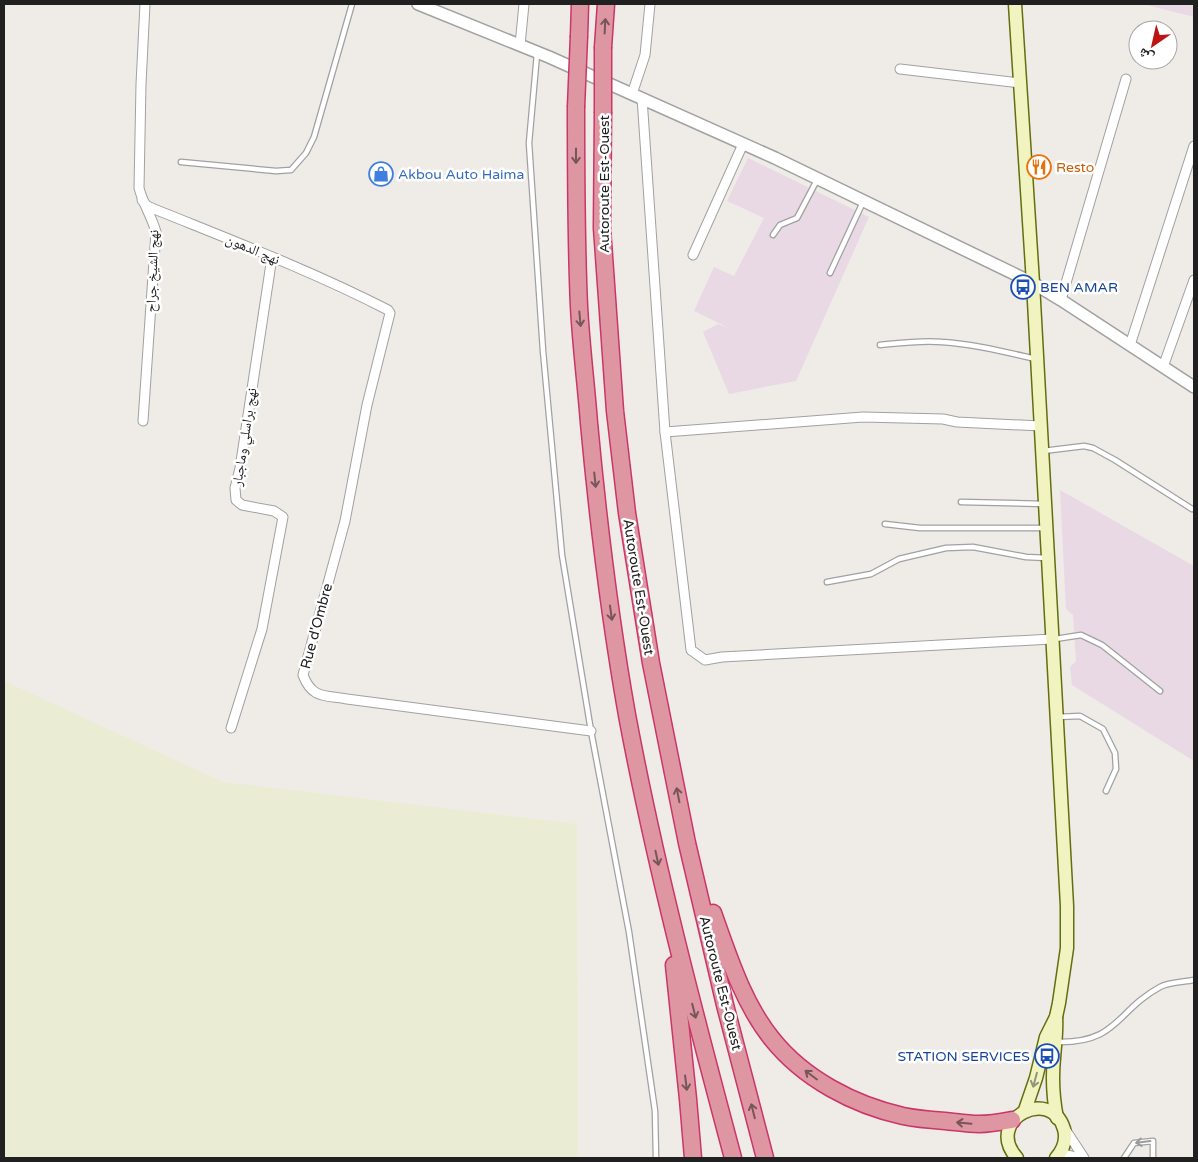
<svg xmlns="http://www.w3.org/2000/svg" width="1198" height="1162" font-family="'Varela Round','Noto Naskh Arabic',sans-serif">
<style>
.industrial{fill:#e8d9e5}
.farmland{fill:#eaecd4}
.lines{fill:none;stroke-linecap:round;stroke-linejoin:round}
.service-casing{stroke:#a1a1a1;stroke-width:7}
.minor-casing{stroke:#a1a1a1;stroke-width:11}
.tertiary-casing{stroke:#a1a1a1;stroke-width:14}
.secondary-casing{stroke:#636e0f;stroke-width:15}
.motorway-casing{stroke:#cb3669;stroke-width:19}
.service{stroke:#fff;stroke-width:4.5}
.minor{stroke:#fff;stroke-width:9}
.tertiary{stroke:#fff;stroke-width:11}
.secondary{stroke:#f1f4c0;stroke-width:12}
.motorway{stroke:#df96a3;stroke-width:16}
.motorway-bridge-casing{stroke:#cb3669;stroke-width:19;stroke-linecap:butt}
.motorway-bridge{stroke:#df96a3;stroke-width:16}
.oneway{stroke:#76555b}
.oneway2{stroke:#939578}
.oneway3{stroke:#9b9b9b}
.labels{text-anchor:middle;stroke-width:5;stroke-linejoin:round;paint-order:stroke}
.food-label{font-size:14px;fill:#c56008;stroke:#fff;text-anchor:start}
.shop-label{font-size:14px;fill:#366cbe;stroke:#fff;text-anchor:start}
.street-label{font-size:14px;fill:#202020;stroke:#fff}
.transit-label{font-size:14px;fill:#164399;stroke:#fff;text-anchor:start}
</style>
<rect width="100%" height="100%" fill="#efece7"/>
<g class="industrial">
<path d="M1143,4H1194V17Z"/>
<path d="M748,158L869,217L796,381L729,394L703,332L718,324L729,328L694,311L714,267L734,276L764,218L727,201Z"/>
<path d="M1060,490L1194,566V761L1072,685L1070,667L1076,661L1073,615L1066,609Z"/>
</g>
<path class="farmland" d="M4,681L223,782L577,824L578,1158H4Z"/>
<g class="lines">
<g class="service-casing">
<g id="service">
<path d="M537,54L529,143L543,351L562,555L591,731L629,932L655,1111L656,1158"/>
<path d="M181,162L276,171L291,170L306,153L314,137L352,4"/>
<path d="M773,235L780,225L797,218L817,180"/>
<path d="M830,273L863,202"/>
<path d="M880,345C900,343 921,340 942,342C973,344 1005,352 1036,359"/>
<path d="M1043,451L1084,446L1093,448L1115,460L1192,509"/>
<path d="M961,502L1044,504"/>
<path d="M885,524L920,528H1045"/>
<path d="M827,582L871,574L899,559L946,548L973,547L1026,557L1047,558"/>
<path d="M1055,639L1081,635L1102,645L1160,691"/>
<path d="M1057,717L1080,716L1103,729L1115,753L1116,769L1106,791"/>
<path d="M1058,1042C1118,1043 1116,1011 1160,987C1169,982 1184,982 1194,980"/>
<path d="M1124,1158L1134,1143L1153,1141V1158"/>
</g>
</g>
<g class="minor-casing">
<g id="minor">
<path d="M520,45L524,4"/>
<path d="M900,69L1020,83"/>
<path d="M632,94L645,55L650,4"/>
<path d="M642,98L665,432L691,650L705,660L722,657L1052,639"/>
<path d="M142,200L147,206C228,239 310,270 388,310L390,313L367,405L345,521L303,675C312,699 325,695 347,699L591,731"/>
<path d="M693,255L743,144"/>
<path d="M1061,300L1126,79"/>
<path d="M1130,345L1194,146"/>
<path d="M1163,367L1194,280"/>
<path d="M143,421L156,232C152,217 143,204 139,188L141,84L145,4"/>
<path d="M665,432L863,417L943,419L957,422L1041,426"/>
<path d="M231,728L262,629L283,517L274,511L242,505L236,500L235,488L240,468L272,257"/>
<path d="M1065,1129L1084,1158"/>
<path d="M1061,1153L1079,1158"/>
</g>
</g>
<g class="tertiary-casing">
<path id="tertiary" d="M418,4L549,57L775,158L1033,283L1061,300L1194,387"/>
</g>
<g class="secondary-casing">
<g id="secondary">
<path d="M1015,4L1033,283L1067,906V948L1059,1003L1056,1017L1046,1037L1036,1078L1025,1110"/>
<path d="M1056,1017C1057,1031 1055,1044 1054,1058C1052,1078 1053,1098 1057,1118"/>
<path d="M1017,1158C983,1120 1051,1085 1064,1129C1067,1140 1063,1150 1056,1158"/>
</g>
</g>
<g class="motorway-casing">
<g id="motorway">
<path d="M579,36L580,4"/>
<path d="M603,47L606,4"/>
<path d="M576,107C576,174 576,240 579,306C581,345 586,384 589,423C598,521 610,619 627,715C655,865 694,1012 733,1158"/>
<path d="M603,113L602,228L615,411L627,513L651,663L687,843L725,1005L765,1158"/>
<path d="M713,913C728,955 743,1003 772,1039C804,1079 854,1105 903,1116C917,1119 931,1120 945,1121C956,1122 967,1124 979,1124C990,1124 1001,1122 1012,1120"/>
<path d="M674,965L688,1099L693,1158"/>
</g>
</g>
<use href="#service" class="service"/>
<use href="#minor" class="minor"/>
<use href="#tertiary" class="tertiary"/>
<use href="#secondary" class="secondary"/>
<use href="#motorway" class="motorway"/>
<g class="motorway-bridge-casing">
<g id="motorway-bridge">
<path d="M576,107L579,36"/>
<path d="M603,113V47"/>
</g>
</g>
<use href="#motorway-bridge" class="motorway-bridge"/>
</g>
<defs><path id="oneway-shaft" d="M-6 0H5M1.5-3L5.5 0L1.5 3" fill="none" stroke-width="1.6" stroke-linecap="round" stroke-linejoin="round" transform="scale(1.25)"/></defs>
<g class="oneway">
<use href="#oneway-shaft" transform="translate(605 26) rotate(-87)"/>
<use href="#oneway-shaft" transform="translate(576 156) rotate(90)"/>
<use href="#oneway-shaft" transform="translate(580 319) rotate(85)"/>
<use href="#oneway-shaft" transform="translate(595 480) rotate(84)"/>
<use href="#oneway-shaft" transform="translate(611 613) rotate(82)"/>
<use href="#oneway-shaft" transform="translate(678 795) rotate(-101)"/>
<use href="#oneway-shaft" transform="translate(657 858) rotate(78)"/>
<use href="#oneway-shaft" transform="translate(694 1011) rotate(76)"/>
<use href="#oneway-shaft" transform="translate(811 1075) rotate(-143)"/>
<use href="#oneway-shaft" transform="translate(686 1083) rotate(83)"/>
<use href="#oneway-shaft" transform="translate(753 1111) rotate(-104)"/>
<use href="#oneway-shaft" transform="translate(964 1123) rotate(-175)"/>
</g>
<use class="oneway2" href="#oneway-shaft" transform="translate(1035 1080) rotate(105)"/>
<use class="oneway3" href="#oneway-shaft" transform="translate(1143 1142) rotate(173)"/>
<defs>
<g id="restaurant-ring" transform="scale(1.25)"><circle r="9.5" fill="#fff" stroke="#e8710a" stroke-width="1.5"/><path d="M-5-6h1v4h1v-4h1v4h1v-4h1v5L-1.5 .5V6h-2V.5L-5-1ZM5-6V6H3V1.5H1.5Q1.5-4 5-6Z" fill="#e8710a"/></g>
<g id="shop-ring" transform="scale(1.25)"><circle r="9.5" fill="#fff" stroke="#3f7fe0" stroke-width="1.5"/><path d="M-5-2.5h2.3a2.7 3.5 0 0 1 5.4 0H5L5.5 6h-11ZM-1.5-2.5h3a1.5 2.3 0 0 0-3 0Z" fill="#3f7fe0"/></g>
<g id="bus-ring" transform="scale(1.25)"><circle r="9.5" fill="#fff" stroke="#1a4fb4" stroke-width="1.5"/><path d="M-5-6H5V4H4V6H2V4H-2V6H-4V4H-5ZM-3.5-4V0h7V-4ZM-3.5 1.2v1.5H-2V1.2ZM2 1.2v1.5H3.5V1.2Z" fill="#1a4fb4"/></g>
</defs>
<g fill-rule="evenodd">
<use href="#restaurant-ring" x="1039" y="167"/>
<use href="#shop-ring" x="381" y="174"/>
<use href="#bus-ring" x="1023" y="287"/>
<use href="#bus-ring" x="1047" y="1056"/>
</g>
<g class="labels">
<g class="food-label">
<text x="1056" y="172">Resto</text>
</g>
<g class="shop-label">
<text x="398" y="179">Akbou Auto Haima</text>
</g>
<g class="street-label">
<text transform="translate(604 184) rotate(-90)" y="5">Autoroute Est-Ouest</text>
<text transform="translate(253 249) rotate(23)" y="5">نهج الدهون</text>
<text transform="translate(152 271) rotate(-88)" y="5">نهج الشيخ جراح</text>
<text transform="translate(244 437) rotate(-81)" y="5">نهج براسلي وماجبار</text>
<text transform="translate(639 587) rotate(81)" y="5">Autoroute Est-Ouest</text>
<text transform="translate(316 626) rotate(-75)" y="5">Rue d'Ombre</text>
<text transform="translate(721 983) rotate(76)" y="5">Autoroute Est-Ouest</text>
</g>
<g class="transit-label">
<text x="1040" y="292">BEN AMAR</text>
<text x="1030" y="1061" text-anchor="end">STATION SERVICES</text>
</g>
</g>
<rect width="1198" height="1162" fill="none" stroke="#202020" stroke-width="10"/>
<g transform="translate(1153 45) rotate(214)"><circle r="24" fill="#ffffff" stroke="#a6a6a6"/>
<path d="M0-4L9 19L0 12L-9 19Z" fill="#bc1413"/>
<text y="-8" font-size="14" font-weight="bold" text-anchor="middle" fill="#202020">ش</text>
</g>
</svg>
